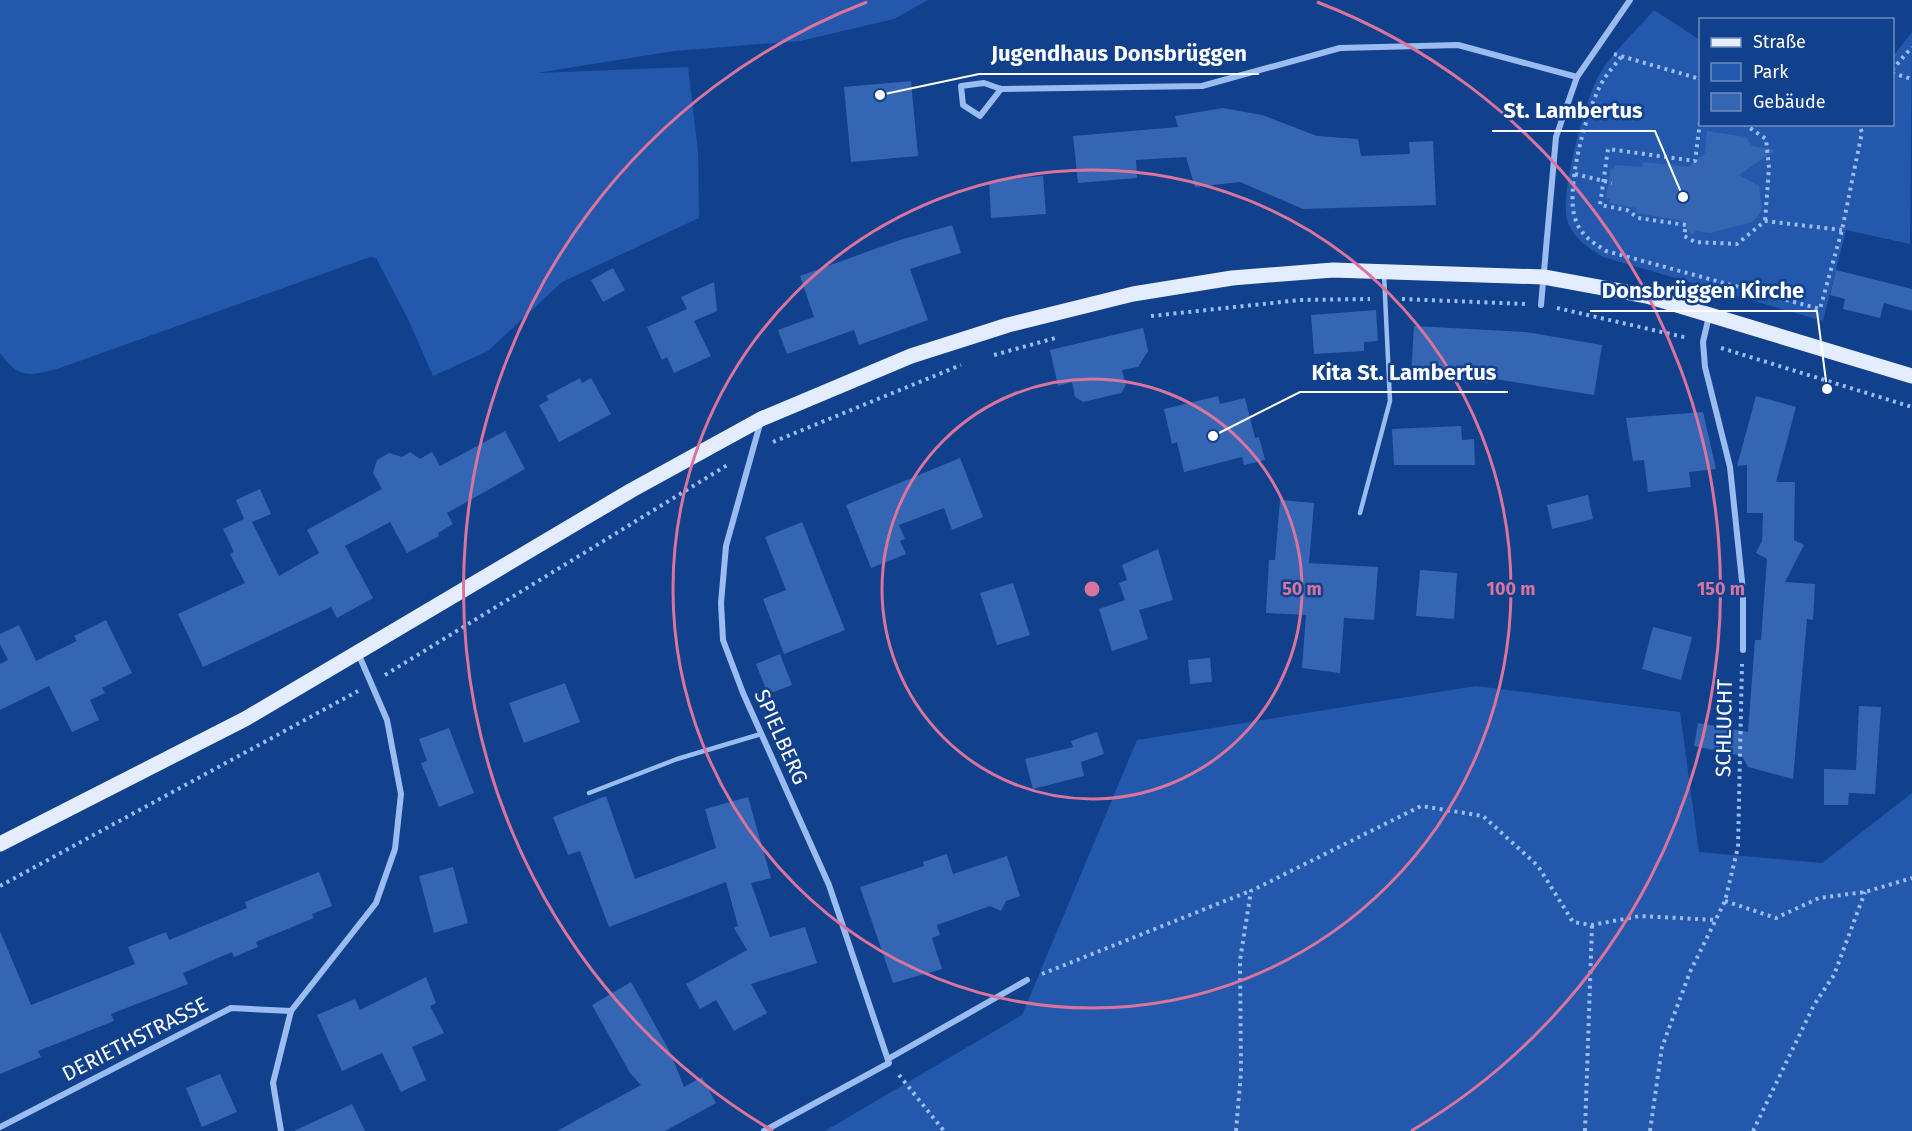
<svg xmlns="http://www.w3.org/2000/svg" width="1912" height="1131" font-family="'Fira Sans',sans-serif">
<style>
.green{fill:#2358ac}
.building{fill:#3566b4}
.lines{fill:none;stroke-linecap:round;stroke-linejoin:round}
.path{stroke:#9abcf1;stroke-width:4;stroke-dasharray:3 4.5;stroke-linecap:butt}
.lane{stroke:#9abcf1;stroke-width:4.5}
.street{stroke:#9abcf1;stroke-width:6}
.primary{stroke:#e4edff;stroke-width:15}
.ring{fill:none;stroke:#da749d;stroke-width:3}
.labels{text-anchor:middle;stroke-width:5;stroke-linejoin:round;paint-order:stroke}
.street-label{font-size:21px;fill:#fff;stroke:#11408d}
.centre{fill:#da749d;stroke:#11408d;stroke-width:3}
.ring-label{font-size:18px;text-anchor:middle;font-weight:bold;fill:#da749d;stroke:#11408d;stroke-width:5;stroke-linejoin:round;paint-order:stroke}
.leader{fill:none;stroke:#fff;stroke-width:2}
.callout-dot{fill:#fff;stroke:#11408d;stroke-width:2}
.callout-label{font-size:22px;text-anchor:middle;font-weight:bold;fill:#fff;stroke:#11408d;stroke-width:5;stroke-linejoin:round;paint-order:stroke}
</style>
<rect width="100%" height="100%" fill="#11408d"/>
<g class="green">
<path d="M0,0H928L894,19L800,41L674,51L537,73L688,67L698,151L699,218L562,282L488,351L433,376L408,319L376,258L370,257L60,368C29,376 20,380 0,353Z"/>
<path d="M1654,10L1700,40V124H1892L1893,56L1912,32L1910,244L1846,230L1823,321L1603,257C1589,248 1575,240 1568,223C1558,199 1585,101 1598,77C1612,52 1636,31 1654,10Z"/>
<path d="M1476,686L1680,712L1699,852L1822,863L1912,793V1131H825L1022,1015L1137,740Z"/>
</g>
<g class="building">
<path d="M911,81L918,156L851,162L844,87Z"/>
<path d="M1223,108L1262,115L1317,136L1358,139L1361,156L1410,154L1409,142L1433,141L1436,205L1303,209L1240,182L1195,187L1186,157L1136,160L1137,178L1078,183L1073,136L1178,127L1175,116Z"/>
<path d="M1707,131L1746,137L1752,146L1775,150L1739,175L1759,186L1762,210L1753,222L1710,233L1696,231L1692,235L1679,220L1636,213V208L1609,203L1610,199L1606,198L1611,168L1614,169L1615,165L1642,167L1644,162L1688,167L1705,153Z"/>
<path d="M1043,176L1046,214L991,218L989,181Z"/>
<path d="M952,225L961,253L910,269L928,320L859,345L854,330L787,354L778,330L814,317L800,276L900,240Z"/>
<path d="M613,268L625,290L603,302L591,280Z"/>
<path d="M1836,270L1912,289V311L1884,303L1880,318L1843,309L1845,299L1830,295Z"/>
<path d="M714,282L717,311L694,321L711,356L674,373L667,357L662,360L647,327L687,309L681,297Z"/>
<path d="M1376,310L1378,341L1364,342V351L1314,354L1311,315Z"/>
<path d="M1414,326L1526,332L1602,345L1594,395L1489,378L1488,383L1411,377Z"/>
<path d="M1143,328L1148,351L1138,367L1122,370L1126,385L1121,393L1083,402L1075,397L1072,382L1058,386L1050,350Z"/>
<path d="M580,378L582,383L591,378L611,414L559,442L539,405L549,400L546,396Z"/>
<path d="M1218,396L1220,404L1245,398L1255,438L1259,437L1265,460L1244,465L1242,457L1184,472L1177,442L1172,444L1164,409Z"/>
<path d="M1756,396L1796,407L1776,482H1795L1794,540L1804,545L1785,582L1815,584L1813,620L1807,619L1793,779L1748,767L1742,756L1694,746L1698,723L1748,732L1755,640H1761L1767,559L1756,553L1762,541L1763,513H1747V465L1737,466Z"/>
<path d="M1703,412L1716,469L1689,472L1691,487L1648,492L1644,460L1633,461L1626,418Z"/>
<path d="M1461,426L1462,440L1474,439L1475,465H1394L1392,429Z"/>
<path d="M505,431L525,469L447,513L453,524L438,533L439,536L407,553L390,522L345,546L373,598L337,618L331,607L203,667L178,614L245,583L230,554L234,552L223,529L244,519L236,500L260,489L271,514L252,522L279,576L319,553L307,530L382,489L373,473L377,460L389,453L402,457L410,452L420,459L432,452L440,466Z"/>
<path d="M960,458L983,517L952,530L944,508L899,525L905,539L900,541L906,554L871,568L846,505Z"/>
<path d="M1588,495L1593,519L1552,529L1547,505Z"/>
<path d="M1280,500L1314,503L1309,563L1378,567L1374,620L1344,618L1340,673L1302,668L1306,615L1266,613L1269,560H1275Z"/>
<path d="M802,522L845,630L784,654L763,599L786,590L765,537Z"/>
<path d="M1158,549L1173,600L1139,610L1148,639L1112,651L1099,609L1125,600L1119,583L1127,580L1122,565Z"/>
<path d="M1420,570L1457,573L1454,619L1416,616Z"/>
<path d="M1013,583L1030,635L997,645L980,593Z"/>
<path d="M106,620L132,673L102,688L105,693L90,700L99,720L72,732L49,686L0,710V664L8,660L0,644V634L19,625L36,661L77,641L74,636Z"/>
<path d="M1653,627L1692,637L1681,680L1642,669Z"/>
<path d="M780,654L792,685L768,694L756,664Z"/>
<path d="M1210,658L1212,682L1190,684L1188,660Z"/>
<path d="M565,683L580,722L524,743L509,703Z"/>
<path d="M1859,706L1881,707L1875,794L1849,793L1848,805H1824V769L1856,770Z"/>
<path d="M449,728L474,793L439,807L421,763L427,761L419,739Z"/>
<path d="M1097,732L1104,754L1081,762L1084,776L1033,789L1025,759L1073,747L1071,741Z"/>
<path d="M606,796L635,879L716,848L705,809L748,797L771,878L751,883L770,937L805,927L817,963L751,984L767,1013L734,1031L716,1000L700,1009L686,984L747,950L734,928L738,926L726,882L609,927L580,851L568,855L553,817Z"/>
<path d="M947,854L953,874L1007,856L1020,896L1006,901L1001,911L990,906L937,925L940,935L932,938L942,969L893,983L860,887L924,866L923,862Z"/>
<path d="M453,867L468,923L434,933L419,876Z"/>
<path d="M319,872L332,906L312,914L314,918L256,942L258,947L234,957L232,952L183,973L188,984L111,1014L114,1021L38,1051L41,1057L0,1074V931L31,1005L135,964L128,947L166,932L169,940L247,908L245,902Z"/>
<path d="M426,977L436,1003L430,1006L444,1033L412,1047L426,1080L401,1092L382,1053L342,1071L317,1015L355,999L360,1010Z"/>
<path d="M631,982L670,1052L684,1087L702,1077L716,1103L665,1131H557L641,1085L630,1073L592,1005Z"/>
<path d="M220,1074L237,1112L202,1127L186,1088Z"/>
<path d="M352,1104L365,1131H294Z"/>
</g>
<g class="lines">
<g class="path">
<path d="M1614,54L1700,79"/>
<path d="M1621,57C1616,64 1609,71 1604,79C1587,106 1565,188 1575,218C1580,235 1592,242 1606,251L1820,309L1842,230L1862,132L1858,124"/>
<path d="M1892,70L1912,47"/>
<path d="M1892,73L1912,79"/>
<path d="M1700,122L1695,161L1608,149L1600,205L1627,210L1638,218L1686,225L1684,236L1695,242L1737,244L1765,221L1842,230"/>
<path d="M1744,124L1766,139L1769,168L1765,221"/>
<path d="M1575,174L1612,183"/>
<path d="M1402,299L1526,304"/>
<path d="M1557,308L1688,338"/>
<path d="M1151,316L1300,300L1370,299"/>
<path d="M1721,348L1912,407"/>
<path d="M994,355L1059,337"/>
<path d="M773,442L961,365"/>
<path d="M385,675L729,464"/>
<path d="M0,886L358,691"/>
<path d="M1725,901L1776,918L1819,898L1865,892L1912,878"/>
<path d="M1042,974L1250,891"/>
<path d="M899,1075L944,1131"/>
<path d="M1236,1131L1241,1072L1240,960L1251,891L1421,806L1483,816L1538,866L1573,922L1592,925L1640,916L1716,920"/>
<path d="M1585,1131L1592,925"/>
<path d="M1650,1131L1662,1047L1690,972L1725,901L1738,847L1742,664"/>
<path d="M1753,1131L1814,1005L1834,975L1865,892"/>
</g>
<g class="lane">
<path d="M1360,513L1390,401L1384,274"/>
<path d="M589,793L677,759L761,734"/>
</g>
<g class="street">
<path d="M1001,89L980,116L963,105L961,86L984,83L1001,89L1202,86L1340,48L1458,45L1577,77"/>
<path d="M1541,305L1556,137L1577,77L1630,0"/>
<path d="M1709,316L1703,342L1705,367L1730,467L1743,591V650"/>
<path d="M760,424L726,546L721,603L723,640L743,693L829,885L889,1063L764,1131"/>
<path d="M888,1059L1027,980"/>
<path d="M0,1127L231,1008L291,1011"/>
<path d="M281,1131L273,1083L291,1011L376,903L395,849L401,794L387,720L358,653"/>
</g>
<path class="primary" d="M0,844L245,719L632,490L761,419L911,356L1008,325L1133,294L1232,278L1333,270L1544,277L1647,296L1912,376"/>
</g>
<g class="ring">
<circle cx="1092" cy="589" r="210"/>
<circle cx="1092" cy="589" r="419"/>
<path d="M773 1131A629 629 0 0 1 867 2M1317 2A629 629 0 0 1 1411 1131"/>
</g>
<g class="labels">
<g class="street-label">
<text transform="translate(1724 728) rotate(-89)" y="7">SCHLUCHT</text>
<text transform="translate(781 737) rotate(66)" y="7">SPIELBERG</text>
<text transform="translate(135 1039) rotate(-27)" y="7">DERIETHSTRASSE</text>
</g>
</g>
<circle cx="1092" cy="589" r="9" class="centre"/>
<g class="ring-label">
<text x="1302" y="595">50 m</text>
<text x="1511" y="595">100 m</text>
<text x="1721" y="595">150 m</text>
</g>
<path class="leader" d="M880 95L979 74H1259M1683 197L1655 131H1492M1827 389L1817 311H1590M1213 436L1300 392H1508"/>
<g class="callout-dot">
<circle cx="880" cy="95" r="6"/>
<circle cx="1683" cy="197" r="6"/>
<circle cx="1827" cy="389" r="6"/>
<circle cx="1213" cy="436" r="6"/>
</g>
<g class="callout-label">
<text x="1119" y="61">Jugendhaus Donsbrüggen</text>
<text x="1573" y="118">St. Lambertus</text>
<text x="1703" y="298">Donsbrüggen Kirche</text>
<text x="1404" y="380">Kita St. Lambertus</text>
</g>
<rect x="1699" y="18" width="195" height="108" fill="#11408d" stroke="#708cbb" stroke-width="1.5"/>
<rect x="1711" y="38" width="30" height="9" fill="#e4edff" stroke="#708cbb" stroke-width="1.5"/>
<text x="1753" y="48" font-size="18" fill="#ffffff">Straße</text>
<rect x="1711" y="63" width="30" height="18" fill="#2358ac" stroke="#708cbb" stroke-width="1.5"/>
<text x="1753" y="78" font-size="18" fill="#ffffff">Park</text>
<rect x="1711" y="93" width="30" height="18" fill="#3566b4" stroke="#708cbb" stroke-width="1.5"/>
<text x="1753" y="108" font-size="18" fill="#ffffff">Gebäude</text>
</svg>
